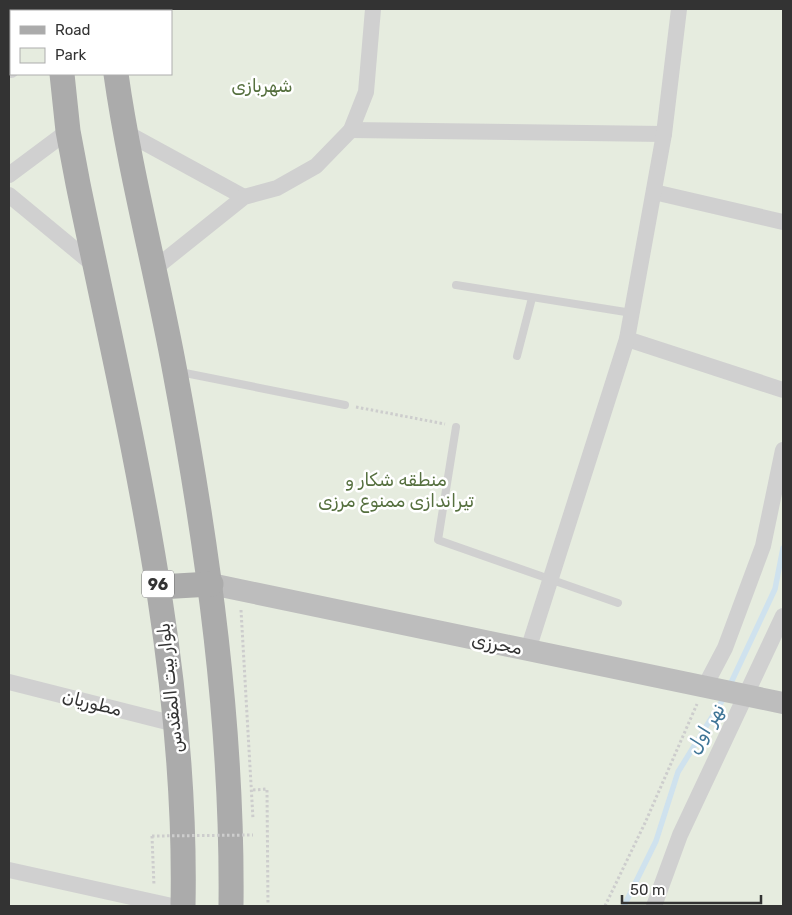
<svg xmlns="http://www.w3.org/2000/svg" width="792" height="915" font-family="Rubik,Vazirmatn,sans-serif">
<style>
.green{fill:#e6ecdf;fill-rule:evenodd}
.lines{fill:none;stroke-linecap:round;stroke-linejoin:round}
.stream{stroke:#cfe2ee;stroke-width:5.5}
.path{stroke:#cdcdcd;stroke-width:3;stroke-dasharray:2.5 2.5;stroke-linecap:butt}
.lane{stroke:#d0d0d0;stroke-width:8}
.street{stroke:#d0d0d0;stroke-width:16}
.secondary{stroke:#bdbdbd;stroke-width:22}
.primary{stroke:#ababab;stroke-width:25}
.path-bridge{stroke:#cdcdcd;stroke-width:3;stroke-dasharray:2.5 2.5;stroke-linecap:butt}
.labels{text-anchor:middle;stroke-width:5;stroke-linejoin:round;paint-order:stroke}
.shield{fill:#fff;stroke:#707070;stroke-width:1}
.shield-label{font-size:16px;font-weight:bold;fill:#333}
.park-label{font-size:18px;fill:#56703f;stroke:#fff}
.street-label{font-size:18px;fill:#333;stroke:#fff}
.water-label{font-size:19px;font-style:italic;fill:#3f7597;stroke:#fff}
</style>
<rect width="100%" height="100%" fill="#fff"/>
<path class="green" d="M9,9H783V906H9ZM11,11H171V74H11Z"/>
<g class="lines">
<g class="stream">
<path d="M729,687L775,589L783,548"/>
<path d="M624,906L656,841L678,772L725,696"/>
</g>
<g class="path">
<path d="M356,407L445,424"/>
<path d="M241,610L253,819"/>
<path d="M253,790L267,789L268,906"/>
<path d="M152,836L154,886"/>
<path d="M605,906L645,823L697,704"/>
</g>
<g class="lane">
<path d="M456,285L632,313"/>
<path d="M517,356L532,298"/>
<path d="M180,372L345,405"/>
<path d="M456,427L438,540L618,603"/>
</g>
<g class="street">
<path d="M9,70H11"/>
<path d="M351,130L664,134"/>
<path d="M125,132L244,197"/>
<path d="M9,175L68,131"/>
<path d="M654,192L783,222"/>
<path d="M9,195L95,266"/>
<path d="M154,269L244,197L277,188L316,166L351,130L366,92L373,9"/>
<path d="M627,339L783,390"/>
<path d="M528,650L627,339L664,134L679,9"/>
<path d="M9,682L175,724"/>
<path d="M705,686L725,648L763,546L783,450"/>
<path d="M9,870L172,906"/>
<path d="M654,906L680,835L783,616"/>
</g>
<path class="secondary" d="M211,584L783,703"/>
<g class="primary">
<path d="M59,9V11"/>
<path d="M105,9V11"/>
<path d="M62,74L68,131L78,184C127,422 188,661 183,906"/>
<path d="M116,74C130,174 157,273 175,372C208,548 233,727 231,906"/>
<path d="M159,587L211,584"/>
</g>
<path class="path-bridge" d="M152,836L253,835"/>
</g>
<g class="labels">
<rect class="shield" x="142" y="570.5" width="32" height="27" rx="4"/>
<g class="shield-label">
<text x="158" y="590">96</text>
</g>
<g class="park-label">
<text x="262" y="92">شهربازی</text>
<text x="396" y="486">منطقه شکار و<tspan x="396" dy="21">تیراندازی ممنوع مرزی</tspan></text>
</g>
<g class="street-label">
<text transform="translate(497 644) rotate(11)" y="6">محرزی</text>
<text transform="translate(170 688) rotate(-96)" y="6">بلوار بیت المقدس</text>
<text transform="translate(92 703) rotate(14)" y="6">مطوریان</text>
</g>
<g class="water-label">
<text transform="translate(705 728) rotate(-58)" y="7">نهر اول</text>
</g>
</g>
<rect width="792" height="915" fill="none" stroke="#333333" stroke-width="20"/>
<rect x="10" y="10" width="162" height="65" fill="#ffffff" stroke="#adadad"/>
<rect x="20" y="26" width="25" height="8" fill="#ababab" stroke="#adadad"/>
<text x="55" y="35" font-size="15" fill="#333333">Road</text>
<rect x="20" y="48" width="25" height="15" fill="#e6ecdf" stroke="#adadad"/>
<text x="55" y="60" font-size="15" fill="#333333">Park</text>
<path d="M622 895v8h139v-8" fill="none" stroke="#333333" stroke-width="2.5"/>
<text x="630" y="895" font-size="15" fill="#333333" stroke="#ffffff" stroke-width="4" paint-order="stroke">50 m</text>
</svg>
